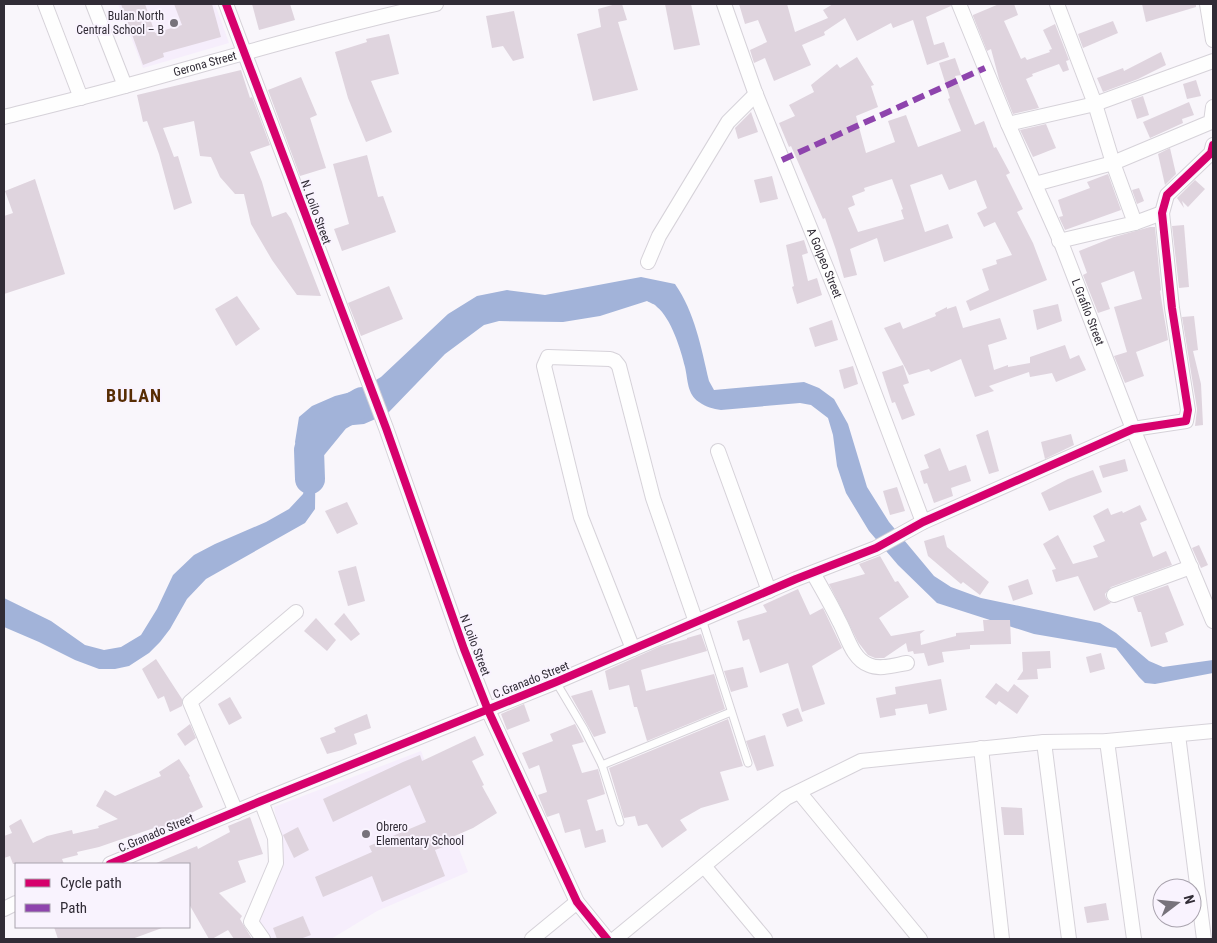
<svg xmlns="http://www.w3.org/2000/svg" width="1217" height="943" font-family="'Roboto Condensed',sans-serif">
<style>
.built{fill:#f6eefc}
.water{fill:#a2b3d9}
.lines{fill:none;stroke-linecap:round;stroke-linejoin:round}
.river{stroke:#a2b3d9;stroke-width:30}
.building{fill:#dfd4de;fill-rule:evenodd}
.lane-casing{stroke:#d6d2d9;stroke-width:9}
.street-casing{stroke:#d6d2d9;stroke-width:16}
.lane{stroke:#fefefe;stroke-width:7}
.street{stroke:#fefefe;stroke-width:14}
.quiet{stroke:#8e44ad;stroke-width:6;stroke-dasharray:12 6;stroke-linecap:butt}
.cycleway-casing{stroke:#f9f3fe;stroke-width:11}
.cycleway{stroke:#d6006c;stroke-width:8}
.poi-dot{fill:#77737b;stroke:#f9f3fe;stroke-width:2}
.labels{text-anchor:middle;stroke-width:4;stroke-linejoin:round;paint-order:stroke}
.poi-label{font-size:12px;fill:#312c36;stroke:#f9f3fe;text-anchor:end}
.street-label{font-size:12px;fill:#312c36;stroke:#f9f3fe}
.district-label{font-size:18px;font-weight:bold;letter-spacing:1px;fill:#572d03;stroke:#f9f3fe}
</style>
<rect width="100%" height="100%" fill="#f9f6fb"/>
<g class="built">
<path d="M118,4H215L229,43L143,68Z"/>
<path d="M421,751L468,872L377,911L331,939H266L258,923L284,861L274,807Z"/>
</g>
<path class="water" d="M641,277L675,284C695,313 701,347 709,381L714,390L804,382L819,388L834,399L848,424L867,487L889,522L934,576L951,587L981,598L1100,623L1116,633L1149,661L1163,667L1213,660V673L1155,684L1145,683L1139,677L1116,648L1034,634L937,603L898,565L869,531L846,493L837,466L833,435L828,418L811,405L800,403L721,410C713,409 706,407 699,402C687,394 688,380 685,367C681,350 671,318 657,307C655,304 650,303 647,301L600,316L563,322L499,321L484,325L445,354L387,414L364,424L343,426L326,425L316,430L315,509L305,523L206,579L187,599L170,629L160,642L149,653L129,666L115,669H99L75,660L39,642L4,627V598L51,621L85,645L104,650L121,647L141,635L157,609L173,575L194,555L215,544L266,522L289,509L303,494L306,484L301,469L295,442L299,417L312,406L335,396L359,390L381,377L448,314L477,296L507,290L545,295Z"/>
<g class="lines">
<path class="river" d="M310,479L309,450L336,417L362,402"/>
</g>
<g class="building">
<path d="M121,4H145L155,33L182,25L174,4H212L221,37L163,53L164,57L143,65Z"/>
<path d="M252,4H290L295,20L259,30Z"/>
<path d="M616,4H622L627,20L618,22L638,90L593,101L577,34L601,27L598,9Z"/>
<path d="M665,4H691L700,45L674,50Z"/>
<path d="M739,4H787L795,32L828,18L823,10L833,4H950L951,6L926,17L934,45L944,42L949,57L927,65L913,20L893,28L891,23L857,41L845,18L824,32L825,35L802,45L811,65L774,81L765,58L754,63L750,50L767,42L758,20L745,24Z"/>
<path d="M999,4H1014L1018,15L1004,21L1021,59L1025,57L1027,60L1050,52L1049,50L1052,49L1043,30L1055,24L1069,60L1066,61L1069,70L1063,72L1059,64L1032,74L1033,76L1026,79L1039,108L1013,114L999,79L991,49L987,51L973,16V15Z"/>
<path d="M1142,4H1196V7L1146,22Z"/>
<path d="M514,11L524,58L513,61L503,46L492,48L486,16Z"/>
<path d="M1113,21L1118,33L1083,48L1078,34Z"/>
<path d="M389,34L399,74L371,81L392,132L366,142L348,98L335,52L367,42L366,39Z"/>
<path d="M1161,52L1166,65L1138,79L1103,92L1097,78L1123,68L1124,71Z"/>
<path d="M857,57L874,85L871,86L878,107L856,116L866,153L895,142L888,121L906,115L918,147L961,131L948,99L950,98L939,63L955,58L961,75L955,76L975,125L984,121L994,148L996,147L1010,173L1006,175L1023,209L1017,212L1033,243L1047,280L970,311L966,301L989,290L982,269L997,264L996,260L1012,255L995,222L984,227L977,213L987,208L976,180L949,190L942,174L910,185L925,232L948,224L953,238L884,262L877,238L850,249L857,275L844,278L836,250L825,218L823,219L791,146L789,147L779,123L795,116L789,105L814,92L811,85L837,64L840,68ZM892,179L903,209L901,210L904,219L858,232L848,208L855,205L852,196L865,191L864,188Z"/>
<path d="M241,70L250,98L252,97L270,145L250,152L262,182L272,217L286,212L291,219L321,296L297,295L272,260L251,224L244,194H235L220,177L211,157L200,156L194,121L163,128L174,157L178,156L192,203L174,210L159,154L147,121L143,122L137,95Z"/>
<path d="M301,77L317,115L310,118L326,168L300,176L268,90Z"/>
<path d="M1196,80L1201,96L1187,99L1183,84Z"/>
<path d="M1143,96L1149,115L1137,119L1131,100Z"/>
<path d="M1189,102L1194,115L1182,119L1183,123L1150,138L1143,122Z"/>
<path d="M751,112L758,132L738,139L735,128Z"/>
<path d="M1046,124L1056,148L1033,157L1020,130Z"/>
<path d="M1170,148L1176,174L1165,185L1158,154Z"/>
<path d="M367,155L378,197L383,196L396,232L342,251L334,229L349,224L333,164Z"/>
<path d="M1108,174L1121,210L1065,230L1059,217L1063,216L1058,200L1090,188L1087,182Z"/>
<path d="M772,176L778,199L760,203L754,180Z"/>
<path d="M35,179L65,274L4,294V216L13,213L5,191Z"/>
<path d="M1195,180L1205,189L1188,207L1182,201L1184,208L1177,198Z"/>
<path d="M1139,188L1144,201L1137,204L1132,190Z"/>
<path d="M1184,225L1189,287L1179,288L1172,226Z"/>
<path d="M1150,227H1155L1161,290L1160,291L1168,340L1136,352L1144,376L1125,383L1114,356L1127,352L1114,307L1142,299L1134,271L1101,283L1110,309L1098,313L1083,275L1087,273L1079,251L1114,237Z"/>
<path d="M804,240L808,253L802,255L808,281L817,278L822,295L797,304L792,287L794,286L786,245Z"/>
<path d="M389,286L403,319L361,336L348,303Z"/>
<path d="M237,296L260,329L236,346L215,309Z"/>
<path d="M1058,304L1062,321L1037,330L1033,310Z"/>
<path d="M956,306L963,328L1000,318L1007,339L988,345L994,370L1008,365V367L1030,363V357L1065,345L1070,359L1079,355L1086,370L1056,382L1052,373L1030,377L1029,372L989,386L994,391L975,397L961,359L931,372L929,369L909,375L884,328L900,322L903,329L936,316L935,313L947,307V309Z"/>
<path d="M1194,316L1198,350L1193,351L1201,384L1203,425L1195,426L1197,409L1182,317Z"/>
<path d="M832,320L838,340L815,347L809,328Z"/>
<path d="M903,365L909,383L903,385L915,415L902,420L895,402L892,403L882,372Z"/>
<path d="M853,366L858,384L844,389L839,370Z"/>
<path d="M988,430L999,471L989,474L976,435Z"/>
<path d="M1071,434L1074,445L1045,459L1041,442Z"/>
<path d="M940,448L949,471L966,465L971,481L951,488L953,496L934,503L927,483L924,484L920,471L929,468L924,455Z"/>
<path d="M1125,459L1128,471L1103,478L1099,466Z"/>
<path d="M1093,470L1102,492L1049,511L1041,493L1068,479Z"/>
<path d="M897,487L905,511L890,515L883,491Z"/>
<path d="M347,502L358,524L337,534L325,511Z"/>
<path d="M1140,505L1147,520L1140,523L1153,557L1166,551L1172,565L1111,587L1105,594L1106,598L1111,603L1094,611L1078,576L1056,582L1052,570L1056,569L1043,544L1058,535L1073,564L1098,557L1093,546L1105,541L1093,516L1108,508L1111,515L1122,511L1123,513Z"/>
<path d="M944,535L947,547L989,582L980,595L963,582L961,584L928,556L924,541Z"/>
<path d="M1199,545L1208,565L1201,568L1192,548Z"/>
<path d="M880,556L895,582L898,581L909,597L879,618L891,636L925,630L920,634L921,645L956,636V633L984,631L983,620H1010L1011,644L970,645V649L942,652L944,662L928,666L924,653L914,654L913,651L908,652L906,643L884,658H875L868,655L858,642L829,584L865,574L859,564Z"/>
<path d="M356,566L365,601L348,606L338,571Z"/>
<path d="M1028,579L1033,594L1013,601L1008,586Z"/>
<path d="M1168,585L1184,625L1165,633L1168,642L1151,647L1141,612H1138L1133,597Z"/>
<path d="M798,589L810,615L823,608L842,648L812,666L825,704L802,712L788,663L760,673L749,639L743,641L737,621L767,612L763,605Z"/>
<path d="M344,613L360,634L351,641L334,624Z"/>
<path d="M316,618L336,640L327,651L304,631Z"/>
<path d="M701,634L707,651L641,670L646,691L714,674L725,709L647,741L637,707H634L629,685L609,690L605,671L661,646L687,639V638Z"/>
<path d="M1050,651L1051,668L1037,669L1038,679L1017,680L1023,671L1022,652Z"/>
<path d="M1101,653L1105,669L1090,673L1086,657Z"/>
<path d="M156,659L182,699V706L170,712L164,696L158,699L142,669Z"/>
<path d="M743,667L748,687L731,692L724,671Z"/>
<path d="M941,679L947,710L929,714L927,704L895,709L896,715L880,718L876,698L896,694L895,687Z"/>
<path d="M996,683L1008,692L1014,684L1029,696L1017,714L999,701L996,705L985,697Z"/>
<path d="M592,690L606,733L594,737L571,696Z"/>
<path d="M230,697L242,718L229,725L218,704Z"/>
<path d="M524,704L530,721L507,730L501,714Z"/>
<path d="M798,708L803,721L787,727L782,714Z"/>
<path d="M367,714L371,728L354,734L357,744L342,750L327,754L320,738L336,732L334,728Z"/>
<path d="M728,719L743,766L720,772L729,800L701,808L680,820L687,830L662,848L647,824L638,826L635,816L624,818L609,768Z"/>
<path d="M190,724L196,738L185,746L177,734Z"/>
<path d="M575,724L584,742L572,745L582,773L598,769L605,794L587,800L596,831L603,829L606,842L585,848L580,829L565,833L559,813L547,817L538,795L547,792L539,765L529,769L522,753L553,741L550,734Z"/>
<path d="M765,735L774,766L757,771L746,741Z"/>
<path d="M475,736L484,755L472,761L484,785L482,786L497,813L473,828L441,842L443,847L435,850L445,876L382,902L372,876L323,897L315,877L372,852L369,846L426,822L410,785L333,822L323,799L403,762L420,755L422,761Z"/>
<path d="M179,759L190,776L189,777L203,807L156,831L154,828L99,847L77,852L78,855L62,859L64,864H13L10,856L4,858V836L12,833L9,826L21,819L33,843L47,836L72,830L73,834L99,828L98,826L118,819L96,806L105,790L115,796L161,776L159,772Z"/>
<path d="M1001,807L1022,808L1024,835H1004Z"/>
<path d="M250,817L263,854L238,861L246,882L219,893L242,916L240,919L252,939H234L228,930L212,939H209L189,904V864H154L197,846L198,849L230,832L228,826Z"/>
<path d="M298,827L309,850L294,858L283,835Z"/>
<path d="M1106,903L1109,920L1087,923L1084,907Z"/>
<path d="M303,916L311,935L300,939H277L273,928Z"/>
<path d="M54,927H162V928L132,939H58Z"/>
</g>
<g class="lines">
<g class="lane-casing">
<g id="lane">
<path d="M702,619L748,763"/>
<path d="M556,682L584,729L602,765L620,822"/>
<path d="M602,765L731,712"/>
</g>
</g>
<g class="street-casing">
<g id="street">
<path d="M45,4L81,98"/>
<path d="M93,4L125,86"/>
<path d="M226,4L386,428L464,649L488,710L577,902L607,939"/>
<path id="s1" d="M724,4L755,92L837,294L923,522"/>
<path id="s2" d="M959,4L1008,124L1062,245L1133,429L1213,621"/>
<path d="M1057,4L1095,104L1113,163L1135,223L1059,241"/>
<path d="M1207,4L1213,40"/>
<path id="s3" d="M4,117C44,107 85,97 125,86C228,58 331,27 436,4"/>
<path d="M1008,124L1095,104L1213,61"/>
<path d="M1035,184L1113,163L1211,122L1213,107"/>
<path d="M1135,223L1162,213"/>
<path d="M648,262L659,236L728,122L756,94"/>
<path d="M718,451L769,591"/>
<path d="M813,573C822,589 831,604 839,621C847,635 852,659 869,665C880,670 895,665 907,663"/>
<path d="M1114,595L1191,567"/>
<path d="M633,649L581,517L544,366L548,357L610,359L615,361L619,366L653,498L696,622"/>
<path d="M1178,735L1204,939"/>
<path d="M1107,741L1134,939"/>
<path d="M1044,742L1069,939"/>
<path d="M981,748L1002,939"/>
<path d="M799,792L920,939"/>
<path d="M261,801L275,838L276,863L251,922L263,939"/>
<path d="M236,812L190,702L296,612"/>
<path d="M110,864L261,801L556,682L796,579L876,548L923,522L1133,429L1186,421L1188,410L1172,308L1162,213L1167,195L1211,153L1213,145"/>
<path d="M704,866L765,939"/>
<path d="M4,909L16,903"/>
<path d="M532,939L577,902"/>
<path d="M615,939L786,798L861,761L1044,742L1107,741L1213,731"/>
</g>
</g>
<use href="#lane" class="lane"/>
<use href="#street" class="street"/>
<path class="quiet" d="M782,160L985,68"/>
<g class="cycleway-casing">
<g id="cycleway">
<path d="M226,4L386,428L464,649L488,710L577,902L607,939"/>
<path d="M110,864L261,801L556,682L796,579L876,548L923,522L1133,429L1186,421L1188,410L1172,308L1162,213L1167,195L1211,153L1213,145"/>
</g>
</g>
<use href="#cycleway" class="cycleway"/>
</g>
<g class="poi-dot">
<circle cx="174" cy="23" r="5"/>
<circle cx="366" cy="834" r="5"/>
</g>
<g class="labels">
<g class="poi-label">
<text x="164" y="20">Bulan North<tspan x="164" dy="14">Central School – B</tspan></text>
<text x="376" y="831" text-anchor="start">Obrero<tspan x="376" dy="14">Elementary School</tspan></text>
</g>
<g class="street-label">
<text dy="4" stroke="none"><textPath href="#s3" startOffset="208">Gerona Street</textPath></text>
<text transform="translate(316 212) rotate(70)" y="4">N. Loilo Street</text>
<text dy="4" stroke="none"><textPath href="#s1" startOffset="278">A Golpeo Street</textPath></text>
<text dy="4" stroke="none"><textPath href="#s2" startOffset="334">L Grafilo Street</textPath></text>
<text transform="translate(475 645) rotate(69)" y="4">N Loilo Street</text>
<text transform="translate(531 680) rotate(-22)" y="4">C.Granado Street</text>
<text transform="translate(156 833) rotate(-23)" y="4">C.Granado Street</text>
</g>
<g class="district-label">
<text x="134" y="402">BULAN</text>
</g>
</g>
<rect width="1217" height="943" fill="none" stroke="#312c36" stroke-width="10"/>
<rect x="15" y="863" width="175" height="65" fill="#f9f3fe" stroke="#a9a3ae"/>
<rect x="25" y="879" width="25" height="8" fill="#d6006c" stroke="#a9a3ae"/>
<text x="60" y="888" font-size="15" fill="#312c36">Cycle path</text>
<rect x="25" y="904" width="25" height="8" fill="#8e44ad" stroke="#a9a3ae"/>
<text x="60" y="913" font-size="15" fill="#312c36">Path</text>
<g transform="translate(1177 903) rotate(74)"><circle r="24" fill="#f9f3fe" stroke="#a9a3ae"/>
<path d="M0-4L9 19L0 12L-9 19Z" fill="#77737b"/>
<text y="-8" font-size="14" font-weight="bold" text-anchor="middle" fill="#312c36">N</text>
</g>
</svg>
